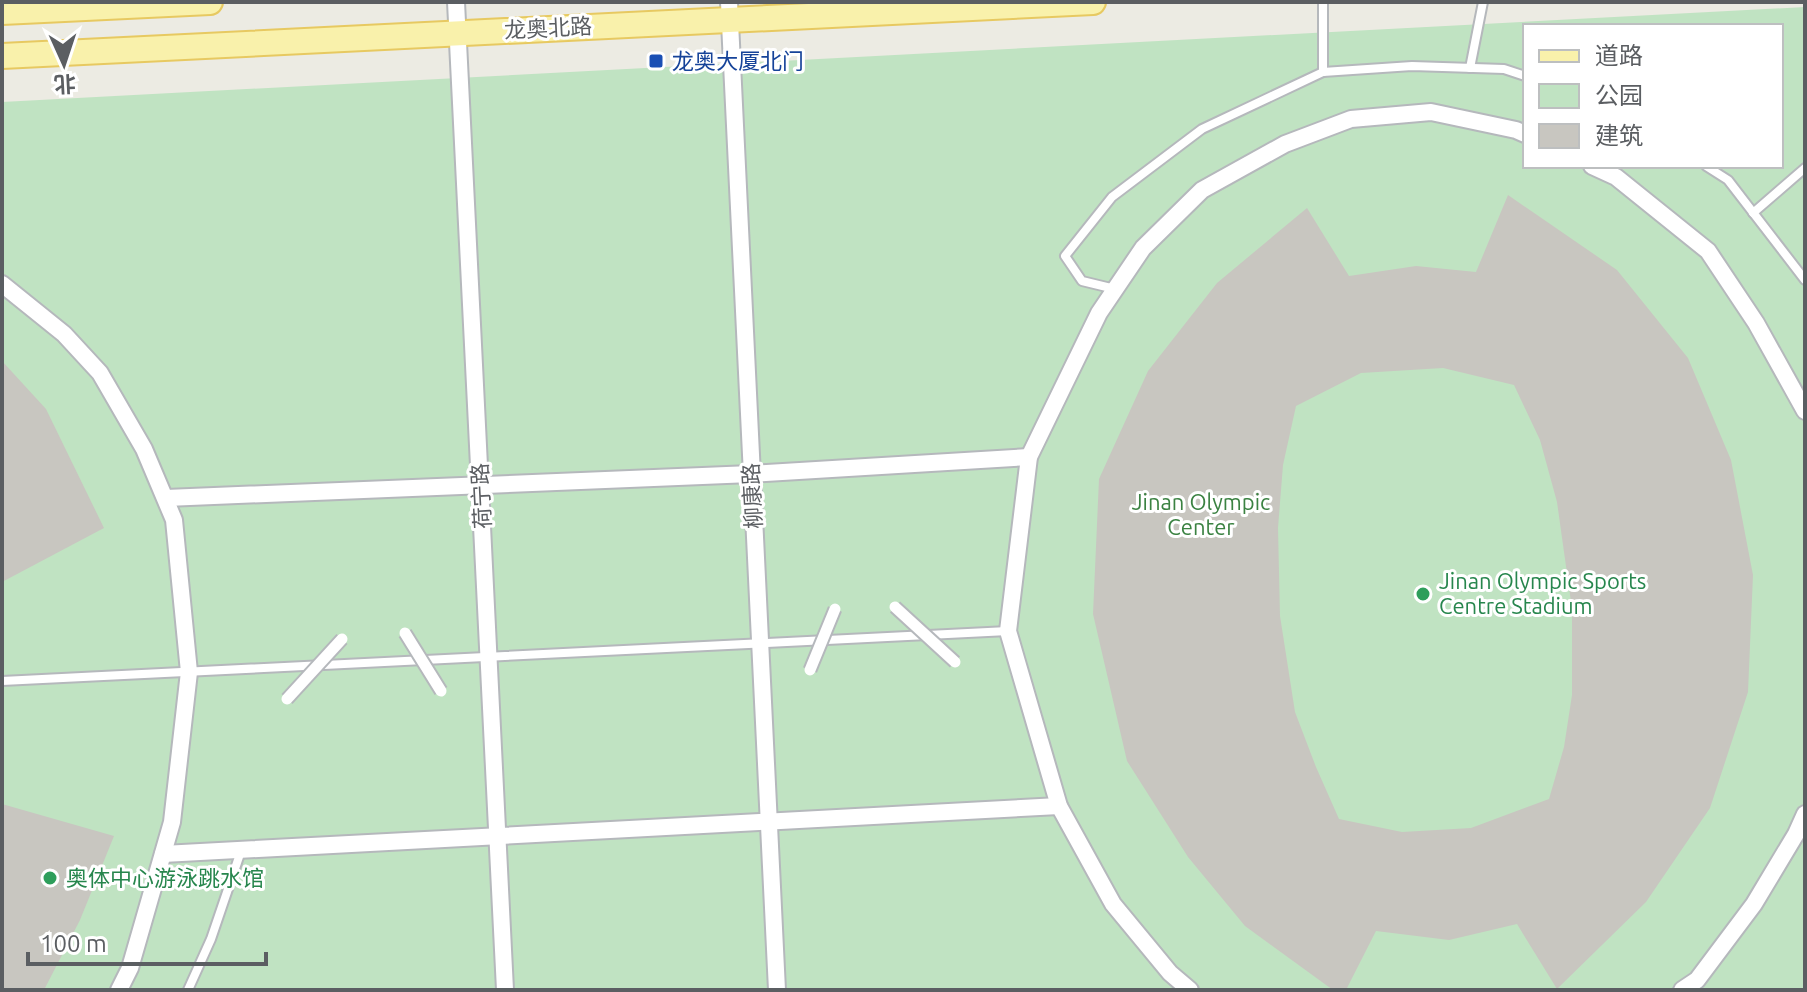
<svg xmlns="http://www.w3.org/2000/svg" width="1807" height="992" font-family="Ubuntu,'Noto Sans SC',sans-serif">
<style>
.green{fill:#c0e3c2;fill-rule:evenodd}
.building{fill:#c8c6c0;fill-rule:evenodd}
.lines{fill:none;stroke-linecap:round;stroke-linejoin:round}
.service-casing{stroke:#b5b8bc;stroke-width:12}
.minor-casing{stroke:#b5b8bc;stroke-width:20}
.primary-casing{stroke:#e7c961;stroke-width:28}
.service{stroke:#fff;stroke-width:8}
.minor{stroke:#fff;stroke-width:16}
.primary{stroke:#f9f1ab;stroke-width:24}
.pedestrian-bridge-casing{stroke:#b5b8bc;stroke-width:15;stroke-linecap:butt}
.pedestrian-bridge{stroke:#fff;stroke-width:11}
.transit-dot{fill:#1a4fb4;stroke:#fff;stroke-width:3}
.leisure-dot{fill:#2e9e5b;stroke:#fff;stroke-width:3}
.labels{text-anchor:middle;stroke-width:6;stroke-linejoin:round;paint-order:stroke}
.street-label{font-size:22px;fill:#5b5e62;stroke:#fff}
.transit-label{font-size:22px;fill:#164399;stroke:#fff;text-anchor:start}
.park-label{font-size:22px;fill:#3b8242;stroke:#fff}
.leisure-label{font-size:22px;fill:#27864d;stroke:#fff;text-anchor:start}
</style>
<rect width="100%" height="100%" fill="#ecebe3"/>
<path class="green" d="M1805,7V990H2V102ZM1525,26H1781V166H1525Z"/>
<g class="building">
<path d="M1508,195L1617,270L1688,358L1731,460L1753,575L1748,692L1710,808L1646,902L1557,989L1517,924L1449,940L1376,931L1346,990H1333L1245,926L1188,857L1127,761L1093,614L1099,479L1148,371L1217,283L1307,208L1349,276L1416,266L1476,272ZM1443,368L1514,385L1540,440L1557,502L1572,609V695L1564,747L1549,799L1471,828L1402,832L1339,819L1316,767L1295,712L1280,616L1278,528L1283,465L1296,406L1361,373Z"/>
<path d="M2,361L46,409L104,528L2,582Z"/>
<path d="M2,804L114,836L80,920L44,990H2Z"/>
</g>
<g class="lines">
<g class="service-casing">
<g id="service">
<path d="M1470,68L1483,2"/>
<path d="M1323,72V2"/>
<path d="M1706,166L1728,180L1805,280"/>
<path d="M1753,213L1805,168"/>
<path d="M1115,289L1082,281L1065,256L1112,197L1202,129L1323,72L1412,66L1504,69L1525,76"/>
<path d="M2,681L1008,631"/>
<path d="M188,990L211,939L241,851"/>
</g>
</g>
<g class="minor-casing">
<g id="minor">
<path d="M456,2L505,990"/>
<path d="M729,2L777,990"/>
<path d="M1592,166L1616,177L1708,251L1756,323L1805,411"/>
<path d="M2,284L64,334L100,373L144,449L174,520L189,672L172,822L130,968L119,990"/>
<path d="M166,498L751,474L1029,457"/>
<path d="M163,854L1059,806"/>
<path d="M1190,990L1170,973L1113,904L1059,806L1008,631L1029,457L1099,313L1143,248L1202,190L1285,144L1351,119L1431,112L1516,130L1525,134"/>
<path d="M1682,990L1697,980L1754,904L1796,834L1805,814"/>
</g>
</g>
<g class="primary-casing">
<g id="primary">
<path d="M2,12L210,2"/>
<path d="M2,56L1093,2"/>
</g>
</g>
<use href="#service" class="service"/>
<use href="#minor" class="minor"/>
<use href="#primary" class="primary"/>
<g class="pedestrian-bridge-casing">
<g id="pedestrian-bridge">
<path d="M895,607L955,662"/>
<path d="M405,633L441,691"/>
<path d="M810,670L835,609"/>
<path d="M287,699L342,639"/>
</g>
</g>
<use href="#pedestrian-bridge" class="pedestrian-bridge"/>
</g>
<rect class="transit-dot" x="648" y="53" width="16" height="16" rx="4"/>
<g class="leisure-dot">
<circle cx="1423" cy="594" r="8"/>
<circle cx="50" cy="878" r="8"/>
</g>
<g class="labels">
<g class="street-label">
<text transform="translate(548 28) rotate(-3)" y="8">龙奥北路</text>
<text transform="translate(481 496) rotate(-93)" y="8">荷宁路</text>
<text transform="translate(752 496) rotate(-93)" y="8">柳康路</text>
</g>
<g class="transit-label">
<text x="672" y="69">龙奥大厦北门</text>
</g>
<g class="park-label">
<text x="1201" y="510">Jinan Olympic<tspan x="1201" dy="25">Center</tspan></text>
</g>
<g class="leisure-label">
<text x="1439" y="589">Jinan Olympic Sports<tspan x="1439" dy="25">Centre Stadium</tspan></text>
<text x="66" y="886">奥体中心游泳跳水馆</text>
</g>
</g>
<rect width="1807" height="992" fill="none" stroke="#5b5e62" stroke-width="8"/>
<rect x="1523" y="24" width="260" height="144" fill="#ffffff" stroke="#bdbfc0" stroke-width="2"/>
<rect x="1539" y="50" width="40" height="12" fill="#f9f1ab" stroke="#bdbfc0" stroke-width="2"/>
<text x="1595" y="64" font-size="24" fill="#5b5e62">道路</text>
<rect x="1539" y="84" width="40" height="24" fill="#c0e3c2" stroke="#bdbfc0" stroke-width="2"/>
<text x="1595" y="104" font-size="24" fill="#5b5e62">公园</text>
<rect x="1539" y="124" width="40" height="24" fill="#c8c6c0" stroke="#bdbfc0" stroke-width="2"/>
<text x="1595" y="144" font-size="24" fill="#5b5e62">建筑</text>
<g transform="translate(64 64) rotate(177)" stroke="#ffffff" stroke-width="6" paint-order="stroke">
<path d="M0-6L14 30L0 20L-14 30Z" fill="#5b5e62"/>
<text y="-12" font-size="22" font-weight="bold" text-anchor="middle" fill="#5b5e62">北</text>
</g>
<path d="M28 952v12h238v-12" fill="none" stroke="#5b5e62" stroke-width="4"/>
<text x="40" y="952" font-size="24" fill="#5b5e62" stroke="#ffffff" stroke-width="6" paint-order="stroke">100 m</text>
</svg>
